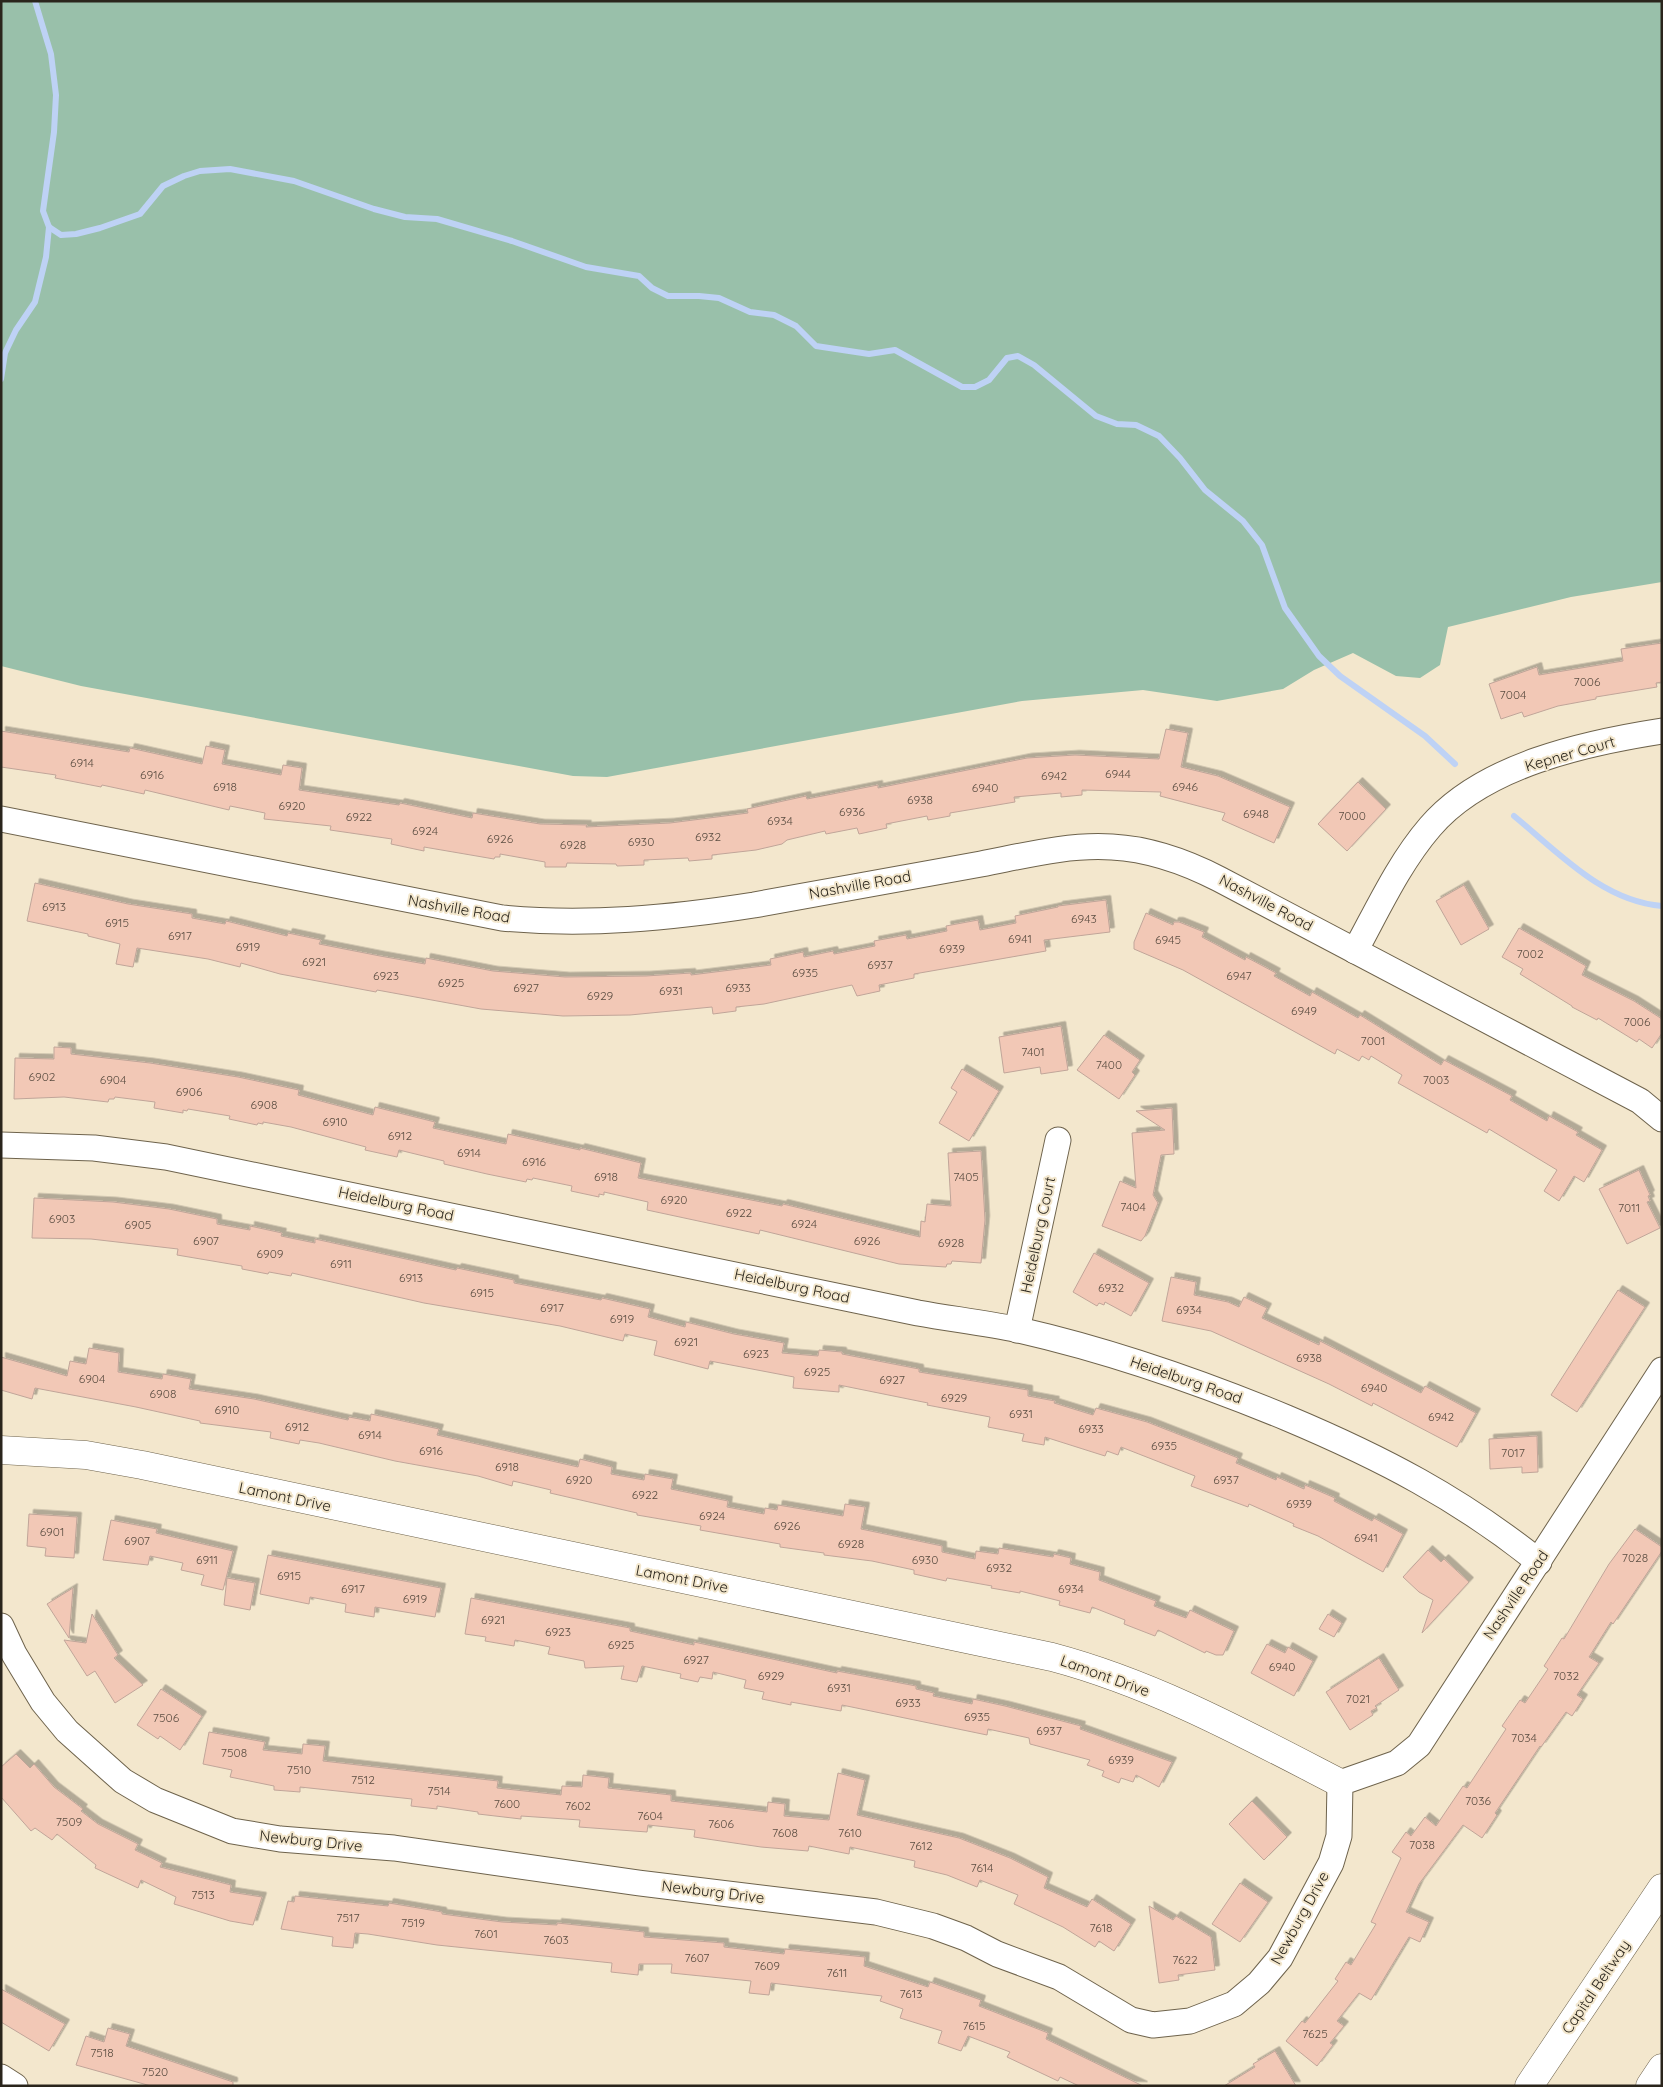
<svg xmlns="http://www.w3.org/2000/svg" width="1663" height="2087" font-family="Quicksand,sans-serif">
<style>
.forest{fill:#99c0aa}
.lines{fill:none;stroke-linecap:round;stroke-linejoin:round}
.stream{stroke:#bed2f5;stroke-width:6}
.building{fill:#f2c8b6;stroke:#c0a599;filter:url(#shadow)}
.minor-casing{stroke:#6e634c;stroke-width:27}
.tertiary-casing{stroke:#6e634c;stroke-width:29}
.motorway-casing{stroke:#6e634c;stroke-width:29}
.minor{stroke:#fff;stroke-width:25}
.tertiary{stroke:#fff;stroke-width:28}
.motorway{stroke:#fff;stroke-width:28}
.labels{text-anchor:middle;stroke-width:4;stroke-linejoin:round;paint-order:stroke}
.number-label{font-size:12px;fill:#5c4e42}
.street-label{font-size:15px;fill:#2a251c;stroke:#f3e7cd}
</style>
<defs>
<filter id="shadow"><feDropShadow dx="4.5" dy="-4.5" stdDeviation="0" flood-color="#0004"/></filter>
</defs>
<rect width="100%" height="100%" fill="#f3e7cd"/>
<path class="forest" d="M1,1H1662V582L1571,597L1448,627L1440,665L1420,678L1396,676L1353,653L1314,670L1283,689L1217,701L1143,690L1022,701L607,777L573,776L81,686L1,666Z"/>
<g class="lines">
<g class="stream">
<path d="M35,1L51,54L56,95L54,132L43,211L49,227L61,235L76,234L100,228L140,214L163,186L184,176L200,171L230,169L294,181L374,209L405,217L437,219L512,241L586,267L639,276L652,288L668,296H699L719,298L750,312L774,315L796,326L816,346L869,354L895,350L962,387H975L989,380L1007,358L1018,356L1034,365L1096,416L1117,424L1136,425L1159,436L1180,458L1205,490L1243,521L1262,545L1285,608L1319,656L1340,676L1425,736L1455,764"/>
<path d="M1,379L5,353L16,330L35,302L46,257L49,227"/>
<path d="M1514,816C1558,852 1602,901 1662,906"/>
</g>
</g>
<g class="building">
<path d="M1662,643V682L1656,683L1657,687L1596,697V699L1558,706L1524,717L1522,712L1501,719L1489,684L1537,667L1539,675L1623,661L1621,649Z"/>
<path d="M1166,729L1188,733L1181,767L1218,776L1290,807L1274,843L1222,820L1225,813L1160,796L1161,792L1082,790V795L1061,797V793L1014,797L1015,802L950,813V816L928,820L927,816L886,824L887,828L859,834L857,828L826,834L825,831L787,840L782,844L756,850L712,855V859L689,861L688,858L644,860V865L617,866L616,864L567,863L566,867H545V862L500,854V857H495L494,859L424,847V851L391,844L392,839L330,830L331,826L264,819L265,813L230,806L229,810L145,790L144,794L102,785L101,787L55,778L56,775L1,767V731L129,752L130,748L202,764L206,746L225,750L222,764L281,775L283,765L302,768L299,790L399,805L400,803L472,818L473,813L540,824L587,825L586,827L670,823L748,813L747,809L806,796L807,799L878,785V788L1027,758L1075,755L1159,759Z"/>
<path d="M1358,782L1386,809L1347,851L1318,824Z"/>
<path d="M35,883L128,904L192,914V918L225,924L226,921L287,936L288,933L321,940L319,944L380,956L425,964L426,958L493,971L565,977L646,976L691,973V975L771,965L770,959L803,952L804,957L833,951L834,954L875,946L874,941L906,935L907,939L947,931L946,926L978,920L980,930L1016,923L1015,916L1058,907V906L1106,900L1110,932L1044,940L1046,951L914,974V978L879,985L880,991L857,996L852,985L764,1004L736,1007V1011L713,1014L712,1007L630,1015L563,1016L481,1009L377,990L376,992L280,974L241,963L240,967L208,959L137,948L133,967L116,964L120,944L88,936V934L27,921Z"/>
<path d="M1464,885L1489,929L1461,945L1436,901Z"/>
<path d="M1146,913L1173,925L1174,922H1179L1204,932L1202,937L1245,960L1246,957L1276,973L1274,976L1310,996L1312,992L1358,1018L1360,1015L1441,1065L1444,1060L1512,1096L1510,1100L1547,1121L1549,1116L1578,1132L1576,1135L1602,1150L1584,1182L1574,1176L1559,1201L1544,1191L1557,1170L1489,1129L1487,1133L1398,1083L1402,1075L1371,1056L1369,1060L1362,1056L1359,1061L1337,1049L1335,1054L1183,970L1134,949V942Z"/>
<path d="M1519,928L1586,966L1582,975L1634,1001L1662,1019V1033L1652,1048L1639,1039L1637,1042L1598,1018L1597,1020L1572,1007V1006L1520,974L1523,969L1502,957Z"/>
<path d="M1061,1026L1068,1070L1041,1074L1040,1067L1004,1073L999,1037Z"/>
<path d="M1104,1035L1140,1060L1132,1072L1135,1075L1119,1099L1077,1070Z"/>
<path d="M54,1047L71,1048V1054L150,1063L238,1077L299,1090L298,1095L373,1115L375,1107L435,1122L433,1128L506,1144L508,1134L580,1150V1148L641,1163L638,1178L782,1206L783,1204L920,1237L921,1221L925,1222L927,1204L951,1206L948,1153L981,1151L985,1220L981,1263L952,1261L951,1264H947L946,1267L899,1264L760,1230L759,1234L647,1210L648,1202L604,1192V1195L599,1194V1197L571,1191L572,1186L533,1178L532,1180L527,1179L526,1182L487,1174L444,1164V1161L399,1150L397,1157L365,1150L366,1147L291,1127L263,1122V1124L258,1123L257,1125L229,1119L230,1116L188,1109L187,1111L183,1110V1113L154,1108L155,1102L115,1097L114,1099H109L108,1102L64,1097L14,1099L15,1058L54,1059Z"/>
<path d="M962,1069L999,1091L969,1141L939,1123L957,1092L951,1088Z"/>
<path d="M1172,1108L1174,1154L1161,1155L1153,1195L1158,1203L1145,1236L1141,1241L1102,1226L1120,1181L1136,1188L1132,1133L1165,1130L1136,1111Z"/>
<path d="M1639,1170L1650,1195L1648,1196L1650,1201L1647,1202L1660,1228L1627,1244L1599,1189Z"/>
<path d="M34,1198L113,1202L169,1209L217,1219V1224L250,1230V1226L282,1233L281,1236L315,1243V1239L456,1270L457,1268L514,1280V1283L601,1300L602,1298L650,1309L648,1317L685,1327L686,1322L734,1334L784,1343L782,1353L818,1356L819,1350L842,1352V1354L919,1369V1372L1028,1390V1396L1055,1401L1054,1403L1093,1415L1096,1408L1147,1422L1193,1440L1238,1458L1236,1463L1276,1480L1277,1477L1304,1489L1305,1485L1335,1498L1334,1501L1372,1521L1374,1518L1403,1534L1383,1572L1318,1536L1293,1526L1294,1524L1249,1504L1248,1507L1191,1486L1195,1476L1121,1447L1118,1455L1107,1451L1105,1456L1045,1437L1044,1445L1022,1441L1024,1434L988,1427L990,1417L927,1405L928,1403L839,1385V1392L793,1388L794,1377L710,1361L708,1369L654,1355L657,1341L625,1334L623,1341L560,1326L424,1303L292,1273L291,1276L269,1272L268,1274L242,1269V1266L177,1255L178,1249L91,1239L32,1238Z"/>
<path d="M1094,1253L1149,1283L1131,1316L1105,1302L1104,1305L1099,1303L1097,1306L1073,1292Z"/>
<path d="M1171,1277L1196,1282L1194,1295L1228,1302L1239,1307L1244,1297L1267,1308L1262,1318L1319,1345L1320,1341L1421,1393L1425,1386L1476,1413L1457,1447L1373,1403L1372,1406L1329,1384L1211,1331L1162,1321Z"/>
<path d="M1618,1290L1645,1307L1577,1412L1551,1395Z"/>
<path d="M89,1348L119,1353L118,1372L162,1379L163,1374L191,1379L189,1389L254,1399L348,1420L349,1417L370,1421L371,1414L439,1429L437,1435L578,1467L580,1459L612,1467L611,1474L644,1480L645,1474L673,1479L671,1489L728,1501L727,1507L764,1514L765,1508L777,1510L778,1505L843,1516L845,1504L865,1507L861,1529L942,1546V1552L975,1559L976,1551L998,1554L999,1548L1053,1557L1054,1554L1071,1558L1070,1564L1100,1572L1099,1580L1156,1601L1154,1606L1186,1618L1190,1610L1234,1631L1223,1655H1216L1206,1651L1205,1653L1158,1630L1155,1636L1124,1624L1125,1620L1092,1607L1090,1613L1059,1605L1060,1601L1020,1591V1593L991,1588L992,1586L947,1578L946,1581L914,1574V1570L872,1561L824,1555V1553L780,1547V1544L700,1530L701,1526L637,1515V1513L550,1493L551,1490L513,1481L512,1486L478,1476L395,1461L319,1443L300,1440L299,1444L270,1438L271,1432L200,1423V1421L136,1407L35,1388L32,1399L1,1390V1357L67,1376L70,1361L86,1364Z"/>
<path d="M1537,1436L1538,1472L1522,1473V1467L1490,1469L1489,1439Z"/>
<path d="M29,1514L77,1517L74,1558L45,1556L46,1548L27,1546Z"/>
<path d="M111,1520L157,1529L156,1533L233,1551L223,1590L201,1585L204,1575L181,1570L183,1563L150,1556L148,1565L103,1560Z"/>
<path d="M1635,1529L1662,1547V1551L1613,1624L1611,1622L1589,1657L1599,1663L1577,1695L1583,1699L1572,1716L1566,1712L1541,1747L1540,1746L1495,1813L1497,1815L1482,1838L1463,1825L1419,1884L1406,1912L1429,1922L1420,1942L1409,1937L1371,2000L1359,1993L1337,2021L1344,2026L1330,2043L1333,2045L1317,2066L1286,2041L1302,2021L1305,2023L1338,1981L1335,1979L1346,1962L1351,1965L1376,1924L1371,1922L1401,1858L1392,1852L1406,1832L1411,1836L1425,1817L1436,1826L1463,1786L1467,1788L1506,1729L1502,1726L1520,1700L1525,1703L1548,1669L1544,1666L1562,1638L1564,1639L1609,1564Z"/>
<path d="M1428,1550L1441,1562L1444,1559L1469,1582L1422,1633L1433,1600L1419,1592L1403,1577Z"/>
<path d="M268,1555L441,1588L435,1617L375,1607L374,1617L345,1612L346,1604L310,1597L309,1604L260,1594Z"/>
<path d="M227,1578L255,1583L250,1610L224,1605Z"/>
<path d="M73,1588L69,1638L47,1604Z"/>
<path d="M471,1598L630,1628V1631L694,1645V1642L837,1673V1671L916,1686V1689L934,1693L933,1696L972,1704L973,1699L1005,1706L1081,1726L1080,1729L1172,1762L1159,1787L1136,1775L1133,1782L1121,1778L1119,1783L1102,1776L1104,1771L1087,1765L1090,1760L1030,1744L1029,1738L988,1729L987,1735L842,1705L841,1711L791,1702V1705L762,1699L764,1692L744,1688L746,1680L713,1672L712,1679L700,1677L698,1682L680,1678L681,1674L642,1666L637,1682L621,1679L624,1666L585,1668L584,1661L548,1654L550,1647L515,1640L514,1646L485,1641L486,1637L465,1634Z"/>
<path d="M92,1614L118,1655L114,1658L143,1685L115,1703L95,1671L87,1676L64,1640L86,1643Z"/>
<path d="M1328,1614L1342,1623L1334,1637L1319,1629Z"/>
<path d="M1267,1644L1285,1653L1288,1647L1313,1661L1294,1696L1251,1673Z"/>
<path d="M1379,1658L1399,1690L1375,1706L1377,1708L1371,1711L1373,1715L1350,1730L1326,1692Z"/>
<path d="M161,1689L202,1716L180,1750L160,1736L158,1739L137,1725Z"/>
<path d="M209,1732L265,1742L263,1750L302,1754L303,1744L325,1746L323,1761L498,1781L497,1788L561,1795L562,1786L582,1787L583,1775L609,1778L608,1788L671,1795V1801L767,1812L768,1802L785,1804L784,1816L829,1820L838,1773L865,1780L857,1815L959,1838L1010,1858L1048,1877L1044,1888L1087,1907L1092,1899L1131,1924L1114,1951L1099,1941L1095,1947L1063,1927L1014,1904L1018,1895L980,1880L977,1887L947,1875L914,1867L915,1861L850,1847L849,1854L809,1846L808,1851L761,1847L694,1837L695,1830L648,1825L647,1832L579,1827L580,1820L521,1816V1819L478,1814V1812L437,1806V1809L411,1806L412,1799L300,1787V1792L274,1790V1786L230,1777L232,1770L203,1764Z"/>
<path d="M16,1754L30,1768L34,1764L54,1787L83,1809L81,1811L98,1824L138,1844L135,1850L162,1863L160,1867L231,1885L230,1892L262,1897L253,1925L230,1921L174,1904L176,1897L141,1880L138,1888L95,1868L96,1865L57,1834L52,1840L35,1828L31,1831L1,1797V1767Z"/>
<path d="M1252,1801L1287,1837L1264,1860L1229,1824Z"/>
<path d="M1240,1883L1268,1902L1240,1942L1212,1924Z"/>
<path d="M295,1896L388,1906L389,1903L442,1912V1914L502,1922L557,1925V1923L644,1932V1937L724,1943V1947L784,1954L785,1949L865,1957L864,1966L928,1987L930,1982L981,2000L979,2006L1048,2033L1046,2039L1143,2086H1079L1060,2077L1058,2081L1007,2057L1010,2052L968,2036L961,2051L938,2043L942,2031L900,2018L903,2009L880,2001L882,1996L771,1983L769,1995L749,1993L751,1981L671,1973L672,1964H639L638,1975L611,1972L612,1963L437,1945L368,1934L355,1933L353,1948L332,1946L333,1937L281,1929L288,1901L294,1902Z"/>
<path d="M1149,1906L1173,1920L1176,1916L1211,1937L1215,1970L1178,1975L1179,1980L1159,1983Z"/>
<path d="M1,1989L65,2024L49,2051L1,2022Z"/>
<path d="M108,2028L130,2034L126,2046L233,2082V2086H151L76,2065L86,2036L104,2042Z"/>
<path d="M1275,2051L1296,2086H1224L1255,2067L1253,2064Z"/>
</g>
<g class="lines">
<g class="minor-casing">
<g id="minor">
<path d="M1,819L502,918C587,926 671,918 754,905C830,892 905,877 981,864C1023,856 1068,844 1112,847C1150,849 1186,862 1219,879L1640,1101L1662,1119"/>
<path d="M1355,951C1378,909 1399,863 1430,827C1483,765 1585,743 1662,731"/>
<path d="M1,1145L94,1148L166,1157L918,1313C951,1319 986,1323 1019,1330C1111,1351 1200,1382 1287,1418C1382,1458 1459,1498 1539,1562"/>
<path d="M1017,1330L1058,1140"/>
<path d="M1,1626L14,1654L43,1702L67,1731L123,1781L155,1800L232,1831L280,1839L394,1848L639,1883L876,1912L933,1926L966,1938L997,1954L1059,1977L1131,2020L1153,2025L1190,2021L1234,2004L1259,1983L1280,1958L1331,1863L1339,1836L1340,1783L1397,1763L1419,1745L1662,1370"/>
<path d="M1,2077L15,2086"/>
</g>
</g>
<g class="tertiary-casing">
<path id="tertiary" d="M1,1450L86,1455L142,1465L1052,1657C1154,1684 1247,1735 1340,1783"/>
</g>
<g class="motorway-casing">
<g id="motorway">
<path d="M1529,2086L1662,1888"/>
<path d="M1650,2086L1662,2068"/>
</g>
</g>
<use href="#minor" class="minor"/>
<use href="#tertiary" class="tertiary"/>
<use href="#motorway" class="motorway"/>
</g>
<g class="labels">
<g class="number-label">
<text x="1587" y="686">7006</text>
<text x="1513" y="699">7004</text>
<text x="82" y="767">6914</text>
<text x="1118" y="778">6944</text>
<text x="152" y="779">6916</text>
<text x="1054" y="780">6942</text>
<text x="225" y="791">6918</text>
<text x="1185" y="791">6946</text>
<text x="985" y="792">6940</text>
<text x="920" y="804">6938</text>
<text x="292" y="810">6920</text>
<text x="852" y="816">6936</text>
<text x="1256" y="818">6948</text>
<text x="1352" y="820">7000</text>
<text x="359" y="821">6922</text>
<text x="780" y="825">6934</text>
<text x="425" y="835">6924</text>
<text x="708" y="841">6932</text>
<text x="500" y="843">6926</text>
<text x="641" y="846">6930</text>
<text x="573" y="849">6928</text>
<text x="54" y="911">6913</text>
<text x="1084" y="923">6943</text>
<text x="117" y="927">6915</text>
<text x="180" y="940">6917</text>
<text x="1020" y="943">6941</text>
<text x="1168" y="944">6945</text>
<text x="248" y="951">6919</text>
<text x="952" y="953">6939</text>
<text x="1530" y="958">7002</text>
<text x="314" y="966">6921</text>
<text x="880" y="969">6937</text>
<text x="805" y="977">6935</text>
<text x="386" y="980">6923</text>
<text x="1239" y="980">6947</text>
<text x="451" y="987">6925</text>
<text x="526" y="992">6927</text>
<text x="738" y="992">6933</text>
<text x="671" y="995">6931</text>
<text x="600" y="1000">6929</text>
<text x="1304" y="1015">6949</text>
<text x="1637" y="1026">7006</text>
<text x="1373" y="1045">7001</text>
<text x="1033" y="1056">7401</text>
<text x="1109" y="1069">7400</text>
<text x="42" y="1081">6902</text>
<text x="113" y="1084">6904</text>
<text x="1436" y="1084">7003</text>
<text x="189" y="1096">6906</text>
<text x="264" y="1109">6908</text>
<text x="335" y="1126">6910</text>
<text x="400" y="1140">6912</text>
<text x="469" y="1157">6914</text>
<text x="534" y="1166">6916</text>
<text x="606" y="1181">6918</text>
<text x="966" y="1181">7405</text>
<text x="674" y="1204">6920</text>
<text x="1133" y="1211">7404</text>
<text x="1629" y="1212">7011</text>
<text x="739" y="1217">6922</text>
<text x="62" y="1223">6903</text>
<text x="804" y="1228">6924</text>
<text x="138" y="1229">6905</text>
<text x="206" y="1245">6907</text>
<text x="867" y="1245">6926</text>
<text x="951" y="1247">6928</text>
<text x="270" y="1258">6909</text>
<text x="341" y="1268">6911</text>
<text x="411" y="1282">6913</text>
<text x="1111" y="1292">6932</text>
<text x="482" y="1297">6915</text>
<text x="552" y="1312">6917</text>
<text x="1189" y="1314">6934</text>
<text x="622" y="1323">6919</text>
<text x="686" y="1346">6921</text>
<text x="756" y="1358">6923</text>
<text x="1309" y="1362">6938</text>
<text x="817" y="1376">6925</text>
<text x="92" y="1383">6904</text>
<text x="892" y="1384">6927</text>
<text x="1374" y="1392">6940</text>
<text x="163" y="1398">6908</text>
<text x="954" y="1402">6929</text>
<text x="227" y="1414">6910</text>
<text x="1021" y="1418">6931</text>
<text x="1441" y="1421">6942</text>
<text x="297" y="1431">6912</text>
<text x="1091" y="1433">6933</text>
<text x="370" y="1439">6914</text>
<text x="1164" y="1450">6935</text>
<text x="431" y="1455">6916</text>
<text x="1513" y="1457">7017</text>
<text x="507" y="1471">6918</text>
<text x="579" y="1484">6920</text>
<text x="1226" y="1484">6937</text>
<text x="645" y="1499">6922</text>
<text x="1299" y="1508">6939</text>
<text x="712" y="1520">6924</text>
<text x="787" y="1530">6926</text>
<text x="52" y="1536">6901</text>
<text x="1366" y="1542">6941</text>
<text x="137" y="1545">6907</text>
<text x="851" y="1548">6928</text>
<text x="1635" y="1562">7028</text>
<text x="207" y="1564">6911</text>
<text x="925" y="1564">6930</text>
<text x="999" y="1572">6932</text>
<text x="289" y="1580">6915</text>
<text x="353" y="1593">6917</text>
<text x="1071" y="1593">6934</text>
<text x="415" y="1603">6919</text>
<text x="493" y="1624">6921</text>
<text x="558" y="1636">6923</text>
<text x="621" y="1649">6925</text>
<text x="696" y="1664">6927</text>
<text x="1282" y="1671">6940</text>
<text x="771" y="1680">6929</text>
<text x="1566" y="1680">7032</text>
<text x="839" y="1692">6931</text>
<text x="1358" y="1703">7021</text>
<text x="908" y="1707">6933</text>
<text x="977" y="1721">6935</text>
<text x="166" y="1722">7506</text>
<text x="1049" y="1735">6937</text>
<text x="1524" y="1742">7034</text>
<text x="234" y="1757">7508</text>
<text x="1121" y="1764">6939</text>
<text x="299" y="1774">7510</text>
<text x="363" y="1784">7512</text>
<text x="439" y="1795">7514</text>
<text x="1478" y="1805">7036</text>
<text x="507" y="1808">7600</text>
<text x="578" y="1810">7602</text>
<text x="650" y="1820">7604</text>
<text x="69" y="1826">7509</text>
<text x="721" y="1828">7606</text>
<text x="785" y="1837">7608</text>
<text x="850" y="1837">7610</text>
<text x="1422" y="1849">7038</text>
<text x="921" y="1850">7612</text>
<text x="982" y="1872">7614</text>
<text x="203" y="1899">7513</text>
<text x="348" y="1922">7517</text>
<text x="413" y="1927">7519</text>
<text x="1101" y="1932">7618</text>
<text x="486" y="1938">7601</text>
<text x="556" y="1944">7603</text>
<text x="697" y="1962">7607</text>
<text x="1185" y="1964">7622</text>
<text x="767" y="1970">7609</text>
<text x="837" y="1977">7611</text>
<text x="911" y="1998">7613</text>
<text x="974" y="2030">7615</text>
<text x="1315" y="2038">7625</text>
<text x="102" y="2057">7518</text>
<text x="155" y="2076">7520</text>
</g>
<g class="street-label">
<text transform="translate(1570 754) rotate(-16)" y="5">Kepner Court</text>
<text transform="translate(860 885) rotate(-10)" y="5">Nashville Road</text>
<text transform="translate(1266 903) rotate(28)" y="5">Nashville Road</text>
<text transform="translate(459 909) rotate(10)" y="5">Nashville Road</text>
<text transform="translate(396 1204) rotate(12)" y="5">Heidelburg Road</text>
<text transform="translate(1038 1235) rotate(-78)" y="5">Heidelburg Court</text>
<text transform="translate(792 1286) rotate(12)" y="5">Heidelburg Road</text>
<text transform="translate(1186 1380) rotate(19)" y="5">Heidelburg Road</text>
<text transform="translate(285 1497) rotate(12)" y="5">Lamont Drive</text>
<text transform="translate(682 1579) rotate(11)" y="5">Lamont Drive</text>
<text transform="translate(1516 1595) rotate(-56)" y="5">Nashville Road</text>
<text transform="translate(1105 1676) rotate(20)" y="5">Lamont Drive</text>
<text transform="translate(311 1841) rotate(6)" y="5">Newburg Drive</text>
<text transform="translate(713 1892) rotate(7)" y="5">Newburg Drive</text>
<text transform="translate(1300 1918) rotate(-61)" y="5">Newburg Drive</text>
<text transform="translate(1596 1987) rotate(-56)" y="5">Capital Beltway</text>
</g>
</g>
<rect width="1663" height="2087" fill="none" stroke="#2a251c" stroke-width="5"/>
</svg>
